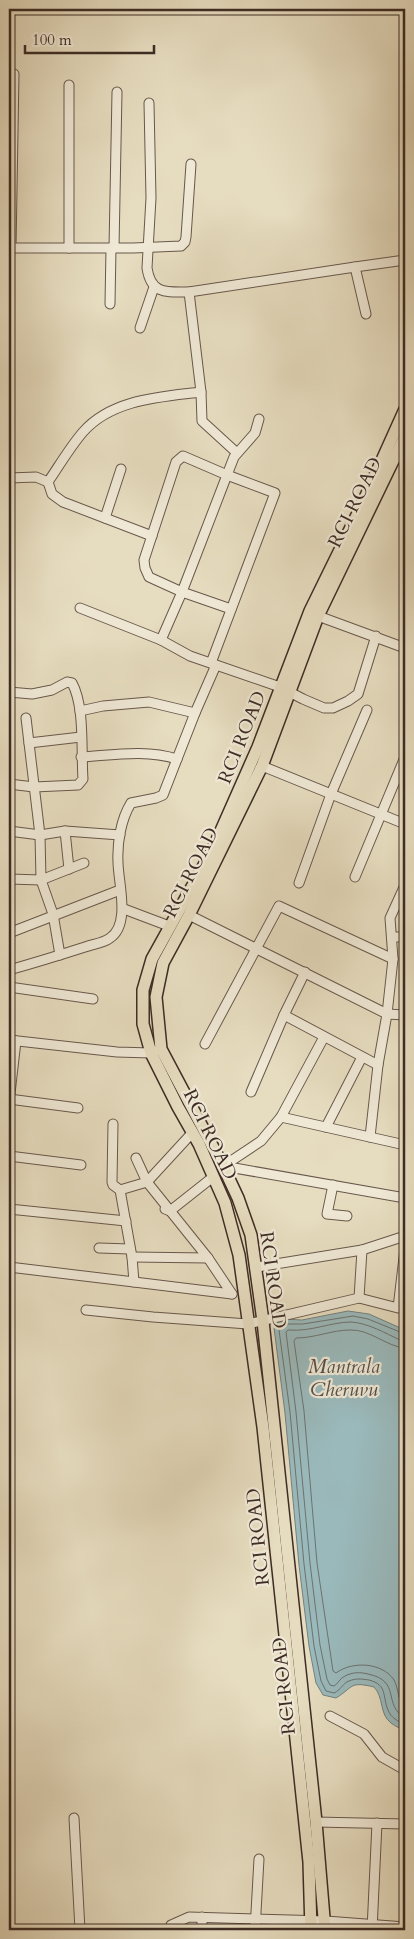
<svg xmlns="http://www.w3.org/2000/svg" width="414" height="1939" font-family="Cardo,serif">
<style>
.water{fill:#9ab9bb;stroke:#75817f}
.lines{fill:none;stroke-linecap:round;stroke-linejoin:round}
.shore{stroke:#6c7270;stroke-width:1}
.minor-casing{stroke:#68584c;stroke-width:11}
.major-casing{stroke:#3e2c25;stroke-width:14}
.minor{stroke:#efe8d5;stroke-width:9}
.major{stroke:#e6dcbf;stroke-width:11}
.labels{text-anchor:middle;stroke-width:4.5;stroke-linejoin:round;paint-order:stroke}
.street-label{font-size:19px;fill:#3e2c25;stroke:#efe8d5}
.water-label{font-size:20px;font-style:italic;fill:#554f4a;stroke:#efe8d5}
</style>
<rect width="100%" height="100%" fill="#e6dcbf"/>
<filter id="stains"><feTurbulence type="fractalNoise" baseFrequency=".004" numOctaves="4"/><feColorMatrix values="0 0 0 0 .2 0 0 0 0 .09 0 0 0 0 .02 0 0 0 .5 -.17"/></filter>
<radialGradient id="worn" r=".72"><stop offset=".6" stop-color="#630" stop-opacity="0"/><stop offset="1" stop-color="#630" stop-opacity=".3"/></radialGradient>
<path class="water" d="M348,1311L369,1314L405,1330V1731C401,1729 395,1726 391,1723C379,1714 384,1697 374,1687C349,1681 354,1687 336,1698L323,1695L316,1683L309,1646L299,1565L285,1413L274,1328L279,1321L284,1319L302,1320Z"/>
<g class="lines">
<g class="shore">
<path d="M405,1334L368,1319L353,1316L303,1324H285L279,1330L290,1412L304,1564L314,1646L321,1681L326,1691L334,1693C341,1690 343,1683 349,1681C356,1678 362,1679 369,1680C388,1685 382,1696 388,1710C391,1718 398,1721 405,1725"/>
<path d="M405,1341L400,1340C385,1333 368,1323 351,1322C331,1322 311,1332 288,1330L286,1332L296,1412L310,1563L320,1645L327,1679L330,1685L334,1686C338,1684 340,1678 345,1676C353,1672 360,1672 368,1674C402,1681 382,1705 405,1718"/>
<path d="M405,1348C387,1347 370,1329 350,1330C332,1330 315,1338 296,1338L294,1341L304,1411L317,1563L333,1671L336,1673C352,1661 382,1662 394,1680C399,1689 398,1703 405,1710"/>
</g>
<g class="minor-casing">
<g id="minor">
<path d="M149,103L151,198L147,268C151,295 167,292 189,292L355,267"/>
<path d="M9,248H133L181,246L185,242L186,237L191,164"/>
<path d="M11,248L14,74"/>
<path d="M69,248V85"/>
<path d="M114,248L117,92"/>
<path d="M189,292L201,392L202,421L237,453"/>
<path d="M110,304L111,248"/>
<path d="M366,314L355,267L405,260"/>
<path d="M140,328L154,287"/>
<path d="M9,478L36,477L48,482"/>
<path d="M105,518L121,469"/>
<path d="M152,536L63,502L52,494L48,482C59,466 70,447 83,432C112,399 161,397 201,392"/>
<path d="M80,608L161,640"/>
<path d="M231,609L182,592L149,577L145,568L144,560L176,462L183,456L227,475L182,592L161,640L190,656L280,687L303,699L324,708H333L348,701L358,694L376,636"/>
<path d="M318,616L405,648"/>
<path d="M211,663L275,493L227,475L234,457L255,433L259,419"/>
<path d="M9,692L32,694L52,690L67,682L72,683C85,706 81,752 83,779L78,785L34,787L9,784"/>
<path d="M80,711L103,706L149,702L195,713L216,665"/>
<path d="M29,743L81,737"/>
<path d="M81,757C113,755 146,749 177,759L195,713"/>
<path d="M262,766L405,824"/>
<path d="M9,831L40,835L65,831L120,835"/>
<path d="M65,831L69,869"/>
<path d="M355,877L405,757"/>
<path d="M9,879L41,880L40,835L26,718"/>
<path d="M299,883L331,794L367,710"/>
<path d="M124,909L169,926"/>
<path d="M189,915L387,1014L405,1015"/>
<path d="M9,933L120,890"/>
<path d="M392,937H405"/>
<path d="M60,955L53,914L41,880L84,863"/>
<path d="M9,970C34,963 60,955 85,947C93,944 104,943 110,938C131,924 118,882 118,862C117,843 121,819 131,803L156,798L163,795L177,759"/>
<path d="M9,987L93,999"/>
<path d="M284,1015L378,1065"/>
<path d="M9,1040L117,1052L151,1053L155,1051"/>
<path d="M205,1044L279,906L393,959"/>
<path d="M251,1092L284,1015L305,972"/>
<path d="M9,1099L78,1108"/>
<path d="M9,1102L16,1041"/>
<path d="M281,1117L405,1145"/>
<path d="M113,1124L112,1182L113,1185L120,1190"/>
<path d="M326,1127L362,1057"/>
<path d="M370,1137L378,1065L387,1014L393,959L390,918L405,885"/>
<path d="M9,1156L81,1165"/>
<path d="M136,1158L147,1182L208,1258L232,1294"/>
<path d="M225,1165L261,1141L281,1117L324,1037"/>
<path d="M223,1166L405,1198"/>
<path d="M333,1185L327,1214L347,1216"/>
<path d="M9,1209L126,1221"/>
<path d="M165,1209L170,1211L213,1177"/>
<path d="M99,1248L130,1249"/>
<path d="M132,1257L208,1258"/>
<path d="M9,1267L134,1282L132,1257L120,1190L147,1182L193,1132"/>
<path d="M257,1267L362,1250L405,1236"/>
<path d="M134,1282L232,1294"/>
<path d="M359,1298L362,1250"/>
<path d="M86,1310L153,1317L248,1324L359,1298L398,1308L405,1249"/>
<path d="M330,1716L364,1734L382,1757L405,1770"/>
<path d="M74,1818L80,1930"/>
<path d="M316,1822L405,1824"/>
<path d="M167,1930L171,1928V1925L189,1917L326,1921L405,1927"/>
<path d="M202,1930V1917"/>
<path d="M255,1930L259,1859"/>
<path d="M372,1930L377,1823"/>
</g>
</g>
<g class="major-casing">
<g id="major">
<path d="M311,1930L309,1862L263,1427L239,1255L225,1203L199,1144L178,1107L151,1053L143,1024V990L152,959L212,851L258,747L310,611L360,509L405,409"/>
<path d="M325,1930L316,1822L263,1321L251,1235L238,1198L223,1166L161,1049L156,997L163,963L189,915L262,766L318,616L405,436"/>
</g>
</g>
<use href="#minor" class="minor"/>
<use href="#major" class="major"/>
</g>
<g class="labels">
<g class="street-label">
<text transform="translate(354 502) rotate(-64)" y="7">RCI ROAD</text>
<text transform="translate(241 737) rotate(-68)" y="7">RCI ROAD</text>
<text transform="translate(190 872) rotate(-63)" y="7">RCI ROAD</text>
<text transform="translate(211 1134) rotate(64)" y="7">RCI ROAD</text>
<text transform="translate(274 1280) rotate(82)" y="7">RCI ROAD</text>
<text transform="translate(257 1537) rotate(-96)" y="7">RCI ROAD</text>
<text transform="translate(283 1686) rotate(-96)" y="7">RCI ROAD</text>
</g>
<g class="water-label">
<text x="344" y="1373">Mantrala<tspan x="344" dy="23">Cheruvu</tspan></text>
</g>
</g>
<rect width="414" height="1939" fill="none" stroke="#e6dcbf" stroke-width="30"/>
<rect x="10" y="10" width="394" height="1919" fill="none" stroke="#3e2c25" stroke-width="2.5"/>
<rect x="15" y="15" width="384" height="1909" fill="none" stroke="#3e2c25"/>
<path d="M25 45v8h129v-8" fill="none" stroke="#3e2c25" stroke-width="2.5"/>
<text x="32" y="45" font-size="15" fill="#3e2c25" stroke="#efe8d5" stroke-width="4" paint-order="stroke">100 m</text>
<rect width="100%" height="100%" filter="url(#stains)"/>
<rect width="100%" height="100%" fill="url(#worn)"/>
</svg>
